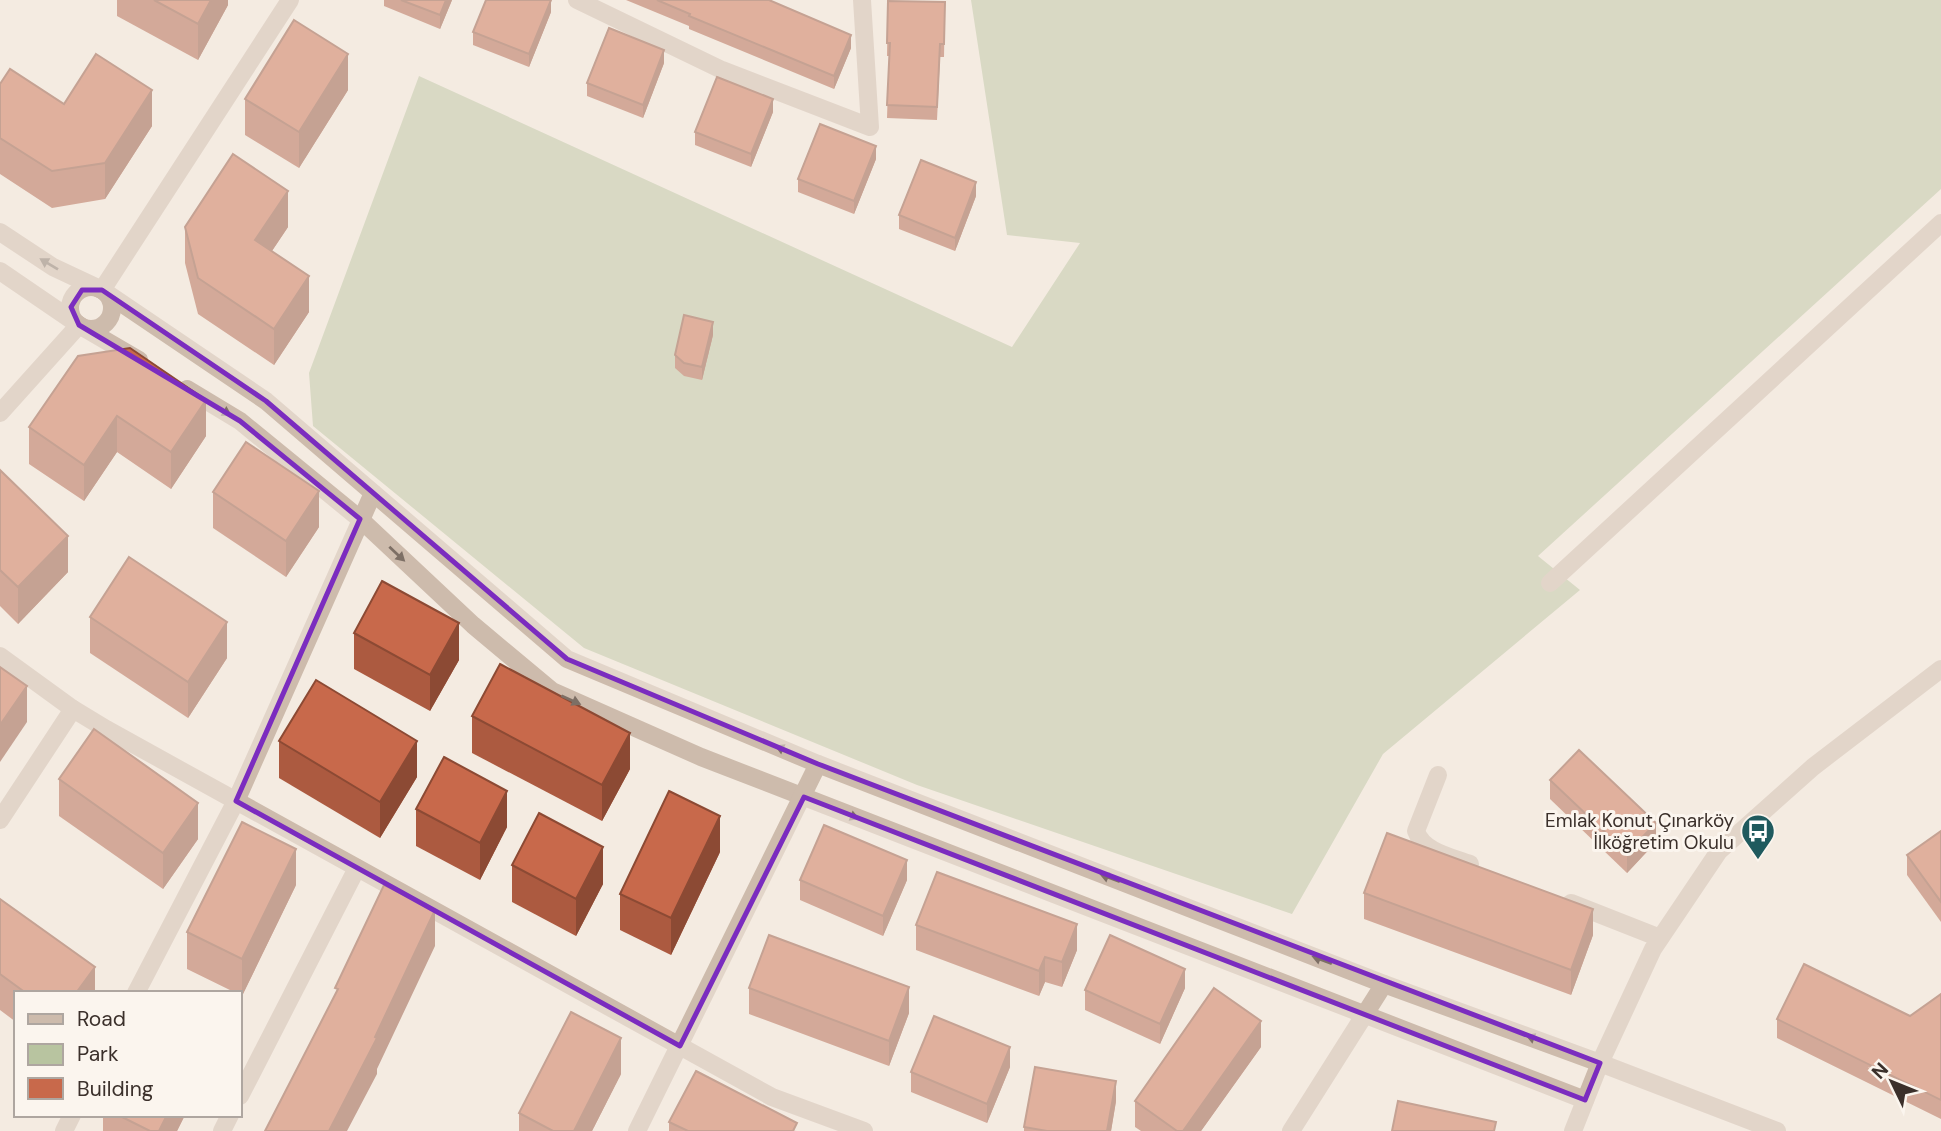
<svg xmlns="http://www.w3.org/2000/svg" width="1941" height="1131" font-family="'DM Sans',sans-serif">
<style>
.green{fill:#b8c4a0}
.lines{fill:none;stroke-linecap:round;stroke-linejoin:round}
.minor{stroke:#cdbbac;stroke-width:18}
.wall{fill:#ac5a40}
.shaded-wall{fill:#8c4a34}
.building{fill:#c8694b;stroke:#8c4a34;stroke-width:2}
.oneway{fill:#7d6f65}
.marked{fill:none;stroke:#7b2cbf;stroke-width:5;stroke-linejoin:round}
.labels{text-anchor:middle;stroke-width:6;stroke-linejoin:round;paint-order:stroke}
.poi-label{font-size:19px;fill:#3b302b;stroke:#fbf5ee;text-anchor:end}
</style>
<rect width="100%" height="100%" fill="#f4ebe1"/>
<path class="green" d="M971,0H1941V189L1538,556L1580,590L1383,754L1292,914L917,785L584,648L313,426L309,373L419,76L1012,347L1080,243L1007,235Z"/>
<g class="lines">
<g class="minor">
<path d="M577,0L722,70L870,127L862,0"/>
<path d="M0,232L53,267L102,290L266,401L567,659L818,764L1384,984L1600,1063L1777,1131"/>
<path d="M0,271L79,325L139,360"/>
<circle cx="91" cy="308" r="21"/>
<path d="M102,290L290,0"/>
<path d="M187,389L240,421L360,519L473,625L552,691L701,757L1585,1100"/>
<path d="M0,413L79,325"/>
<path d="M1550,583L1941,223"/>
<path d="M0,656L73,709L106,729L772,1097L864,1131"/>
<path d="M1438,775L1416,831C1423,852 1452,857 1470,864"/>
<path d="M0,820L73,709"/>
<path d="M1571,903L1660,938"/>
<path d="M136,993L236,801L373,493"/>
<path d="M240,1096L357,868"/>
<path d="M64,1131L72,1115"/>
<path d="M222,1131L230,1115"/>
<path d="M637,1131L818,764"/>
<path d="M1291,1131L1384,984"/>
<path d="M1573,1131L1600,1063L1653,949L1719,851L1813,767L1941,669"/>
</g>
</g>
<g class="wall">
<path d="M117,0H228V5L198,60L117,16Z"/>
<path d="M384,0H452L440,29L384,6Z"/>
<path d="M626,0H769L851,48L834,89L689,29V26Z"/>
<path d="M888,1L945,2L944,57H940L937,120L887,118L889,56H887Z"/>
<path d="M551,12L529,67L473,45V32Z"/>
<path d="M664,63L643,118L587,96V83Z"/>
<path d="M0,84L64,104L152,126L105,199L52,208L0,174Z"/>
<path d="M348,90L299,168L245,135V99Z"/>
<path d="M773,112L751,167L695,145V132Z"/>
<path d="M876,159L854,214L798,192V179Z"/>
<path d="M976,196L955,251L899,229V215Z"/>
<path d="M185,227H288L272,251L309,312L274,365L198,314L185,263Z"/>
<path d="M713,335L702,380L684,376L675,368V355Z"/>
<path d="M78,356L206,436L171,489L117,452L84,501L29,464V427Z"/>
<path d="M0,470L68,572L18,624L0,606Z"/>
<path d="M213,492L319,527L286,577L213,528Z"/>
<path d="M90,617L227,658L188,718L90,653Z"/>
<path d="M354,633L459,660L430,711L354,669Z"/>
<path d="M472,716L630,769L602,821L472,753Z"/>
<path d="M279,741L417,777L380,838L279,778Z"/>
<path d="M59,779L198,839L163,889L59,816Z"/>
<path d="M1550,780L1656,842L1627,873L1550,799Z"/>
<path d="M416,809L507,827L480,880L416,846Z"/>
<path d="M1941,831V922L1907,875V855Z"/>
<path d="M720,852L671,955L620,930V894Z"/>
<path d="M512,865L603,884L576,936L512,902Z"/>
<path d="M800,880H907L883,936L800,900Z"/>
<path d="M296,885L242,996L240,995V993H236L187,969V932Z"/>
<path d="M1364,893L1593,935L1571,995L1364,919Z"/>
<path d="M0,899L95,993H16V1022L0,1010Z"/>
<path d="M916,925L1077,950L1062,987L1045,982L1039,996L916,950Z"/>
<path d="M749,988L909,1013L889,1066L749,1014Z"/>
<path d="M1185,988L1160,1044L1085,1010V990Z"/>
<path d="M1941,994V1119L1777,1038V1019L1910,1016Z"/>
<path d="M1261,1047L1201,1131H1141L1135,1127V1101Z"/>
<path d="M1010,1067L987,1123L911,1092V1072Z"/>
<path d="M621,1074L592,1131H519V1113Z"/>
<path d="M1116,1101L1111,1131H1024V1127Z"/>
<path d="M103,1115H185L177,1131H103Z"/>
<path d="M669,1122L797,1131H669Z"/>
</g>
<g class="shaded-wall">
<path d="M211,0H228V5L198,60V24Z"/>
<path d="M446,0H452L440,29V15Z"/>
<path d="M551,0V12L529,67V54Z"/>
<path d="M851,35V48L834,89V76Z"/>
<path d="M664,50V63L643,118V105Z"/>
<path d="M348,54V90L299,168V132Z"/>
<path d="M152,90V126L105,199V163Z"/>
<path d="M773,99V112L751,167V154Z"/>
<path d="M876,146V159L854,214V201Z"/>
<path d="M976,182V196L955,251V238Z"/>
<path d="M288,191V227L255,276V240Z"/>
<path d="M309,276V312L274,365V329Z"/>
<path d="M713,322V335L702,380V367Z"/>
<path d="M206,400V436L171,489V452Z"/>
<path d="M117,416V452L84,501V465Z"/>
<path d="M319,491V527L286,577V541Z"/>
<path d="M68,536V572L18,624V587Z"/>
<path d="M227,622V658L188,718V682Z"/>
<path d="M459,623V660L430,711V675Z"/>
<path d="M27,686V722L0,762V725Z"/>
<path d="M630,733V769L602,821V785Z"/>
<path d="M417,741V777L380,838V802Z"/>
<path d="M507,791V827L480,880V843Z"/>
<path d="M198,803V839L163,889V853Z"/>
<path d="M720,816V852L671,955V918Z"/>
<path d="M1656,823V842L1627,873V853Z"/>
<path d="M603,847V884L576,936V899Z"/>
<path d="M296,849V885L242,996V959Z"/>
<path d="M907,860V880L883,936V916Z"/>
<path d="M1593,909V935L1571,995V970Z"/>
<path d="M435,910V946L377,1069V1074L347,1131H329Z"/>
<path d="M1077,924V950L1062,987V962Z"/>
<path d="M1045,957V982L1039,996V971Z"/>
<path d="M95,967V993H76Z"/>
<path d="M1185,969V988L1160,1044V1024Z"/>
<path d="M909,987V1013L889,1066V1041Z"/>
<path d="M1261,1021V1047L1201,1131H1183Z"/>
<path d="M621,1038V1074L592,1131H574Z"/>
<path d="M1010,1047V1067L987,1123V1104Z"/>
<path d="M1116,1081V1101L1111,1131H1107Z"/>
<path d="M167,1115H185L177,1131H159Z"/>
</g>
<g class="building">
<path d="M154,0H211L198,24Z"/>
<path d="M401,0H446L440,15Z"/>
<path d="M486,0H551L529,54L473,32Z"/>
<path d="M657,0H769L851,35L834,76L689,16L690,14Z"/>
<path d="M888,1L945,2L944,44H940L937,107L887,105L890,43H887Z"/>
<path d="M294,20L348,54L299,132L245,99Z"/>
<path d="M609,28L664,50L643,105L587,83Z"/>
<path d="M96,54L152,90L105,163L52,171L0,138V84L10,69L64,104Z"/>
<path d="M717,77L773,99L751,154L695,132Z"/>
<path d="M820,124L876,146L854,201L798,179Z"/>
<path d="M233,154L288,191L255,240L309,276L274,329L198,278L185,227Z"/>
<path d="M921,160L976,182L955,238L899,215Z"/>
<path d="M684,315L713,322L702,367L684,363L675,355Z"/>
<path d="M130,348L206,400L171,452L117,416L84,465L29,427L78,356Z"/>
<path d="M246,442L319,491L286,541L213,492Z"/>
<path d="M0,470L68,536L18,587L0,570Z"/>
<path d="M129,557L227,622L188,682L90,617Z"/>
<path d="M382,581L459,623L430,675L354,633Z"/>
<path d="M500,664L630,733L602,785L472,716Z"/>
<path d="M0,667L27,686L0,725Z"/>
<path d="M316,680L417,741L380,802L279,741Z"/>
<path d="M94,729L198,803L163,853L59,779Z"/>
<path d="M1579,750L1656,823L1627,853L1550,780Z"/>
<path d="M444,757L507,791L480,843L416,809Z"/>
<path d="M669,791L720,816L671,918L620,894Z"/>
<path d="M539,813L603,847L576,899L512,865Z"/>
<path d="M242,822L296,849L242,959L187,932Z"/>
<path d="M824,825L907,860L883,916L800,880Z"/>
<path d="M1941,831V902L1907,855Z"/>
<path d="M1387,833L1593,909L1571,970L1364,893Z"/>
<path d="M937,872L1077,924L1062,962L1045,957L1039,971L916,925Z"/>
<path d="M384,885L435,910L375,1037L377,1038L329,1131H265L338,989L335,988Z"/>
<path d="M0,899L95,967L76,993H26L0,974Z"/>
<path d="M769,935L909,987L889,1041L749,988Z"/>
<path d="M1110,935L1185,969L1160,1024L1085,990Z"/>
<path d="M1804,964L1910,1016L1941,994V1100L1777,1019Z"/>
<path d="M1214,988L1261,1021L1183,1131H1177L1135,1101Z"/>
<path d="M571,1012L621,1038L574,1131H553L519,1113Z"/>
<path d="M934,1016L1010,1047L987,1104L911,1072Z"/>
<path d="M1035,1067L1116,1081L1107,1131H1047L1024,1127Z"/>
<path d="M696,1071L797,1123L793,1131H688L669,1122Z"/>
<path d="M1398,1101L1496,1122L1494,1131H1392Z"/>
<path d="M118,1115H167L159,1131H150Z"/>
</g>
<defs><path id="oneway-solid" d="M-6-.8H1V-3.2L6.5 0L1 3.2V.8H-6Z" transform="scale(1.75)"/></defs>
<g class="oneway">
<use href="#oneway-solid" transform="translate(49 264) rotate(-149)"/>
<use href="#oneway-solid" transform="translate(222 410) rotate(31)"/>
<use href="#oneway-solid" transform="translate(397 554) rotate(43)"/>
<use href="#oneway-solid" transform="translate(571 700) rotate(24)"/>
<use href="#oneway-solid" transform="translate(785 750) rotate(-157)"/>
<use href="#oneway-solid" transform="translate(849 815) rotate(21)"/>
<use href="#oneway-solid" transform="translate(1110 878) rotate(-159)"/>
<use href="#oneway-solid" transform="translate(1322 960) rotate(-159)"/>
<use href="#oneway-solid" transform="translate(1536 1039) rotate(-160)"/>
</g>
<path d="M0 0H1941V1131H0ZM82,290H102L266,401L567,659L818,764L1600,1063L1585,1100L804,797L680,1046L236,801L360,519L240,421L79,325L71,307Z" fill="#f4ebe1" fill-opacity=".55" fill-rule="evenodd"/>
<path class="marked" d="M82,290H102L266,401L567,659L818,764L1600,1063L1585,1100L804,797L680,1046L236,801L360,519L240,421L79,325L71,307Z"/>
<defs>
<g id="bus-pin" transform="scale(1.75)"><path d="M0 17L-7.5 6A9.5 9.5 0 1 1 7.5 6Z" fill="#1f5a5e" stroke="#fbf5ee"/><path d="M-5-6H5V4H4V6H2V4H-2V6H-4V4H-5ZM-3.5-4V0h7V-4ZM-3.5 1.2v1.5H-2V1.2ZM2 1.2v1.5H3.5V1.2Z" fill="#fff"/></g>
</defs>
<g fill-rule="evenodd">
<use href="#bus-pin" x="1758" y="831"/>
</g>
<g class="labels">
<g class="poi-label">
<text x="1734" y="827">Emlak Konut Çınarköy<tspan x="1734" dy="22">İlköğretim Okulu</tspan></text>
</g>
</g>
<rect x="14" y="991" width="228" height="126" fill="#fbf5ee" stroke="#aea6a0" stroke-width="2"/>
<rect x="28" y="1014" width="35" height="10" fill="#cdbbac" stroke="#aea6a0" stroke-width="2"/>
<text x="77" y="1026" font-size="21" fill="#3b302b">Road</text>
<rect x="28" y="1044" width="35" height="21" fill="#b8c4a0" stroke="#aea6a0" stroke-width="2"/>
<text x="77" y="1061" font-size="21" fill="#3b302b">Park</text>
<rect x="28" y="1078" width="35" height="21" fill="#c8694b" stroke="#aea6a0" stroke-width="2"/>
<text x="77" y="1096" font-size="21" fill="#3b302b">Building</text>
<g transform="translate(1892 1082) rotate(313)" stroke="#fbf5ee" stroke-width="5" paint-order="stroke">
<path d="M0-5L12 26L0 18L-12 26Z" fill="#3b302b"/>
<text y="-10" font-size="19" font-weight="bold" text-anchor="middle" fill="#3b302b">N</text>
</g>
</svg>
